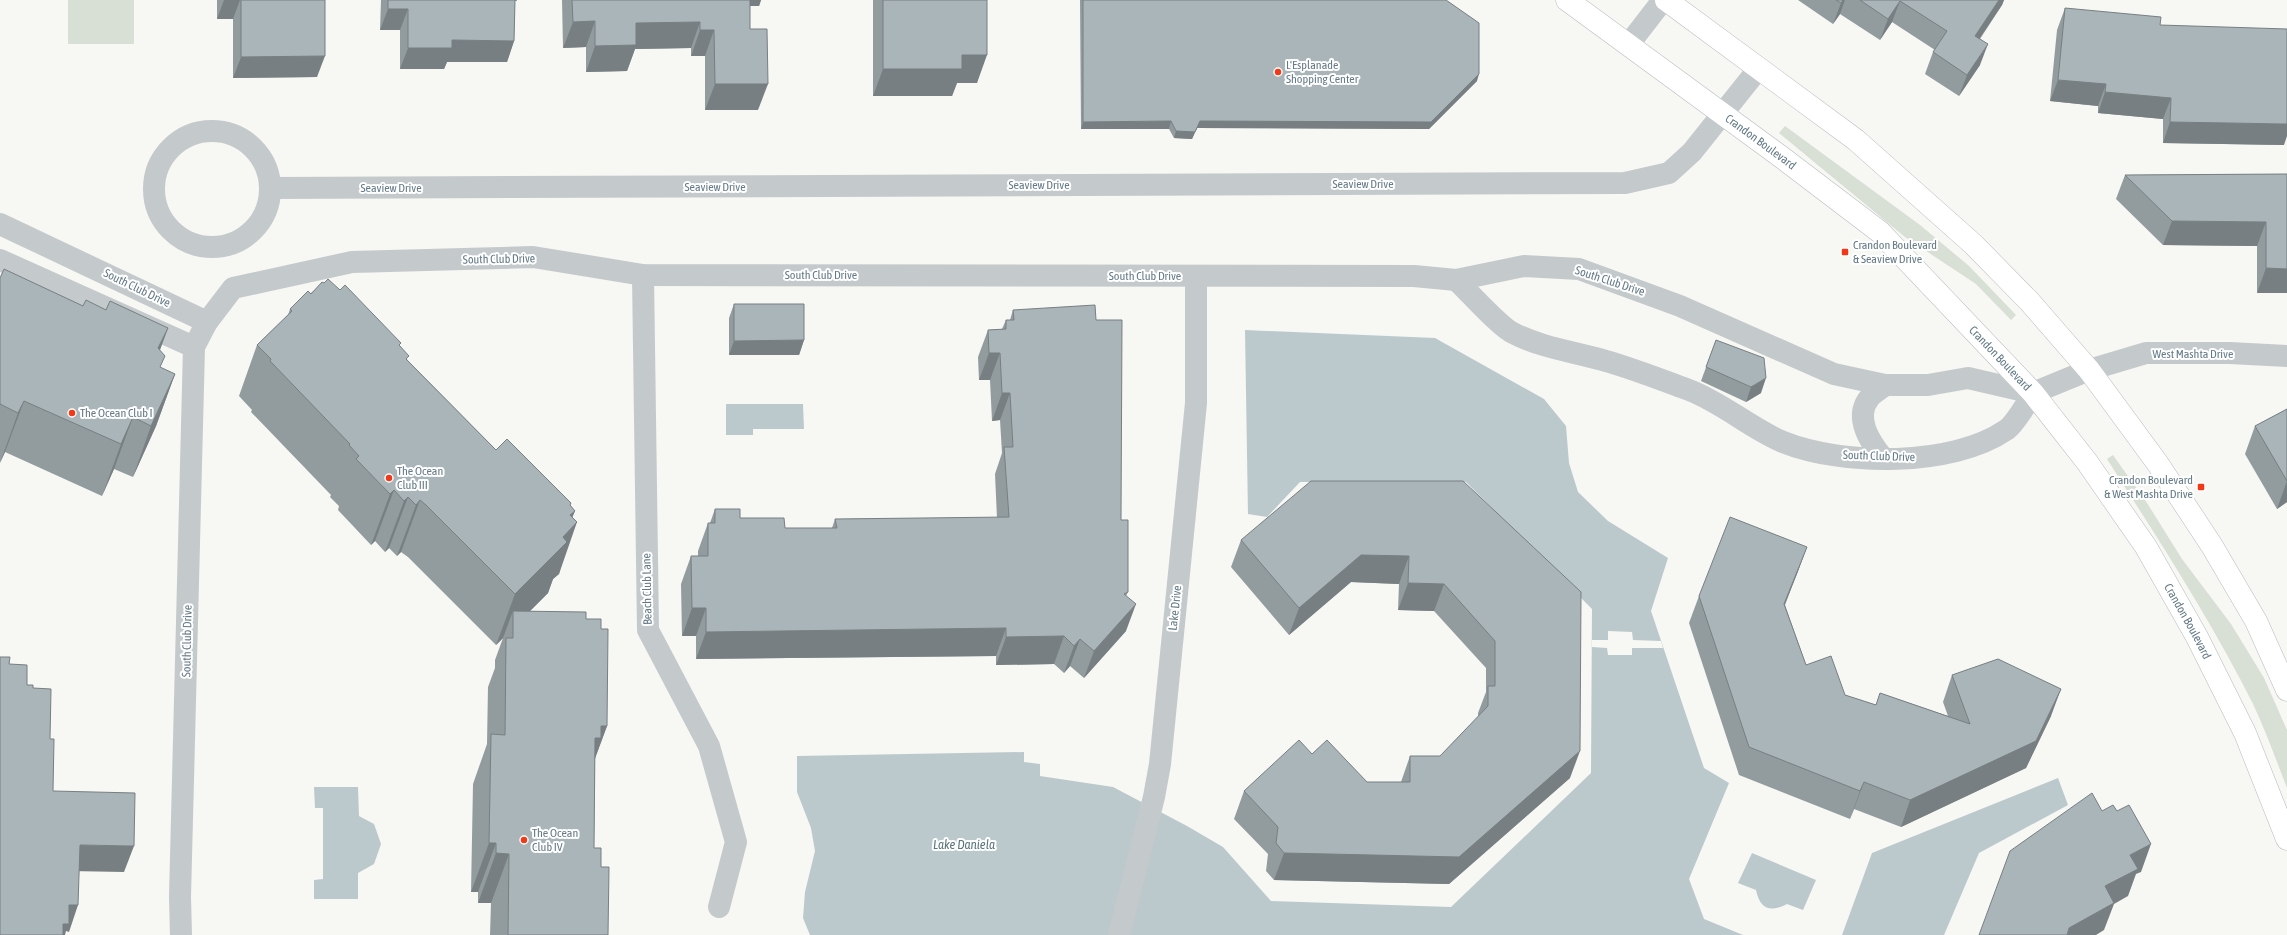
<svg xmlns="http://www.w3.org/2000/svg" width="2287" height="935" font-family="'Asap Condensed',sans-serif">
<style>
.green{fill:#d8dfd4}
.water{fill:#bbc9cd}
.pier{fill:#f7f7f3}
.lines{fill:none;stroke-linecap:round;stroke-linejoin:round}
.major-casing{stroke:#b7bcbf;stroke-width:23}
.minor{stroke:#c4c9cc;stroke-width:22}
.major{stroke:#fff;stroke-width:22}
.wall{fill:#929c9f}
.shaded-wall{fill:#777f82}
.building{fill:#aab5b9;stroke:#777f82}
.poi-dot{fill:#f33817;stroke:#fff;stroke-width:1.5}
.labels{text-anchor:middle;stroke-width:4;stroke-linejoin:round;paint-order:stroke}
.poi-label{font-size:12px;fill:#637a87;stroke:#fff;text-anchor:start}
.street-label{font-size:12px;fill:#637a87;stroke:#fff}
.water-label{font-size:13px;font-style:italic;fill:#5a767c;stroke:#fff}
</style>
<rect width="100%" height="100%" fill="#f7f7f3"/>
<g class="green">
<rect x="68" y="0" width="66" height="44"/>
<path d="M1785,126L1920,225L1969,266L2016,315L2011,320L1976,284L1905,237L1779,133Z"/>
<path d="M2113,455L2147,503L2182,559L2231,624L2264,678L2287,730V788C2276,760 2266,731 2253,704C2210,618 2158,539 2107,459Z"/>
</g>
<g class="water">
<path d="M1245,330L1435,338L1544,399L1566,426L1569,463L1578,492L1608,521L1668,558L1651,611L1704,768L1729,783L1689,879L1704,919L1743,935H810L803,918L805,892L815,851L811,828L797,792V756L1024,752V762L1040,764V776L1113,787L1187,826L1223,847L1271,901L1451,907L1591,773L1592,609L1466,482H1300L1267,517L1248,514Z"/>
<path d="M726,404H803L804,429H753V435H726Z"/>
<path d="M2058,778L2068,805L1979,853L1944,935H1842L1872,853Z"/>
<path d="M314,787H358L359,816L374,824L381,844L374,864L358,873V899H314V880L323,879V808H315Z"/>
<path d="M1752,853L1816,880L1803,910L1787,904C1770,913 1760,909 1756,890L1738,883Z"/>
</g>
<path class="pier" d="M1608,631L1632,632L1633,640L1661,641L1663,648H1632V655H1608L1607,648L1592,647V640H1608Z"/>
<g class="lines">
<g class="major-casing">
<g id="major">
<path id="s1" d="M1567,0L1784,159L1880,232L2033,393L2087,462L2146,547L2197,637L2245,733L2287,839"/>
<path d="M1666,0L1856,140L1973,244L2029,301L2089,370L2158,464L2212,546L2256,621L2287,690"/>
</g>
</g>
<g class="minor">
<path d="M1629,44L1663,0"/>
<circle cx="212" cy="189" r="58"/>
<path d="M270,188L1625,183L1669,173L1692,152L1759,68"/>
<path d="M0,224L207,322"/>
<path d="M0,260L194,347"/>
<path d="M643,275L648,630L709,746L736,842L719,907"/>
<path d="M1456,280C1469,292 1500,327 1513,333C1542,348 1576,352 1606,361C1634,369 1662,380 1689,390C1723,403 1750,428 1783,442C1843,466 1952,467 2006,430C2015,424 2027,403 2033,393"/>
<path d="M2033,393L2089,370L2146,353H2230L2287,356"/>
<path d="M1883,458C1870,442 1853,417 1870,397C1874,392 1881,389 1885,385"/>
<path d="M181,935L180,897L194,347L207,322L233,288L352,262L533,257L643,275L1414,276L1456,280L1524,266L1579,269L1680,306L1834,374L1885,385H1928L1968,378L2033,393"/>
<path d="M1119,935L1154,797L1160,764L1196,403V276"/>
</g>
<use href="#major" class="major"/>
</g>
<g class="wall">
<path d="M217,0H325L317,77L233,78V19H217Z"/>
<path d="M381,0H517V1H515L514,41L507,62H447L444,69H400V30H380Z"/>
<path d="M562,0H761L759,6H750V29L758,110H705V56H691V48L635,49L627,71L586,72V47L563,48Z"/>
<path d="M873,0H987L977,83H957L952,96H873Z"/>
<path d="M1080,0H1446L1477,81L1429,129L1197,128L1192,139L1174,138L1169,129H1081Z"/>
<path d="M1798,0H2004L2002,5L1980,39V65L1959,96L1925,74L1933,52L1935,50L1892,22L1880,40L1840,14L1833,24Z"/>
<path d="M2065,8L2160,25L2284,145L2163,143V119L2098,113V106L2050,101L2057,30Z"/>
<path d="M2287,174V293H2257V246L2163,245L2116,199L2125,175Z"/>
<path d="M0,278L83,306L106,310L168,328L160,350V368L175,374L156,426L133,477L114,469L102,496L5,452L0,463Z"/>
<path d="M324,283L340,290L400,346L408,361L496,450L570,506L575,511L572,517L559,574L553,579L548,593L530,611L586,619L601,629L607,726L595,758L594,848L601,867L608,935H490L491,903H478V892H471L473,784L487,744L488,687L495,668V660L503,638L496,645L408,557L401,552L397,556L389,548L385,552L375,541L371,545L338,510L339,506L330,497L331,495L251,412L252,410L239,396L257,345L288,315L290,309Z"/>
<path d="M734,304L804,340L799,355H729V318Z"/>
<path d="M1013,310L1096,320L1121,520L1128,592L1126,596V631L1084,678L1070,666L1064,673L1054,664L996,665V656L696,659V636H682L681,584L691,556H698V551L708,523H710L715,509L740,518L785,528H832L835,519L997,518L995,474L1002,453L1000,420L992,421L990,380H979L978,357L988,330L1002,329L1006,320H1010Z"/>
<path d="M1716,340L1761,393L1746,402L1701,381Z"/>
<path d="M2287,409V502L2277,509L2245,454L2255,426Z"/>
<path d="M1463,481L1570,778L1449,884L1274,880L1266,871L1268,854L1234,819L1244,791L1312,754L1367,782H1401L1410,756H1440L1478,717V713L1486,692V668L1434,611L1398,610L1399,584L1351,582L1289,635L1231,567L1241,540Z"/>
<path d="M1807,547L1785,605L1806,665L1845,695L1876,705L1880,693L1948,716L1943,702L1952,675L2051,716L2026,768L1901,827L1854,809L1850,819L1739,775L1689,623L1699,596Z"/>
</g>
<g class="shaded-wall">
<path d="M224,0H240L233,19H217Z"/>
<path d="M743,0H761L759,6H741Z"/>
<path d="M1843,0H1845L1840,14L1833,24L1841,3Z"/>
<path d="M1999,0H2004L2002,5L1967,57L1975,36Z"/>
<path d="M1900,1L1892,22L1880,40L1888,19Z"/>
<path d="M388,9H408L400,30H380Z"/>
<path d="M595,21L586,47L563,48L573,22Z"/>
<path d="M700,22L691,48L635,49L627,71L586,72L595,46L636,23Z"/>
<path d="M700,30H714L705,56H691Z"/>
<path d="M452,40L514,41L507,62H447L444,69H400L408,48Z"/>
<path d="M1988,44L1980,65L1959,96L1967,75Z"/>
<path d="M962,55H987L977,83H957L952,96H873L883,69Z"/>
<path d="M325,56L317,77L233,78L241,57Z"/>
<path d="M1479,74L1477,81L1429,129L1197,128L1192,139L1174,138L1176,131L1200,121Z"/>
<path d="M2058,80L2106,84L2098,106L2050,101Z"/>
<path d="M715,84H768L758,110H705Z"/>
<path d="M2105,92L2171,98L2163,119L2098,113Z"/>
<path d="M1171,121L1169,129H1081L1083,122Z"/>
<path d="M2170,122L2287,124V136L2284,145L2163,143Z"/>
<path d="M2172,221L2266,222L2257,246L2163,245Z"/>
<path d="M2266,268L2287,269V293H2257Z"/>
<path d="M168,328L149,379L158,348Z"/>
<path d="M804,340L799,355H729L734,341Z"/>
<path d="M989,353H1000L990,380H979Z"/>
<path d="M175,374L156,426L133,477L151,426Z"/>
<path d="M1766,378L1761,393L1746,402L1751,387Z"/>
<path d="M1002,393H1010L1000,420L992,421Z"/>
<path d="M24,401L5,452L0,463L18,413Z"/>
<path d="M133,417L114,469L102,496L121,444Z"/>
<path d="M2287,481V502L2277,509Z"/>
<path d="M394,490L375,541L371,545L390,494Z"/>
<path d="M408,497L389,548L385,552L404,501Z"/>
<path d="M420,500L401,552L397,556L416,505Z"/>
<path d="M575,511L566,533L577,522L559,574L553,579L548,593L513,628V611L503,638L496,645L515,594L570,515Z"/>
<path d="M1807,547L1797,574L1774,631L1784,604Z"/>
<path d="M1361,555L1409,556L1399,584L1351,582L1289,635L1299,608Z"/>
<path d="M1408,583L1444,584L1434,611L1398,610Z"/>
<path d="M1136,604L1126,631L1084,678L1094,651Z"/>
<path d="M692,608H706L696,636H682Z"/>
<path d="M1006,628L996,656L696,659L706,632Z"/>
<path d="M1064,636L1054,664L996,665L1006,637Z"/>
<path d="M1080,639L1070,666L1064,673L1074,646Z"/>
<path d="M2061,689L2051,716L2026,768L1901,827L1910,800Z"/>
<path d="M601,726H607L589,775L595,738Z"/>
<path d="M1580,751L1570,778L1449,884L1274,880L1284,853Z"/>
<path d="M1864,782L1854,809L1850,819L1860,791Z"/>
<path d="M489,843H496L478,892H471Z"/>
<path d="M2151,844L2141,872L2136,874L2128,896L2114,904L2104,930L2096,935H2067L2069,928L2130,855Z"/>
<path d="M80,845L134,846L124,872L70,871Z"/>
<path d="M496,853L509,854L491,903H478Z"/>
<path d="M69,905H78L69,932L66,931L65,935H59Z"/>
</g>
<g class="building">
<path d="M241,0H325V56L241,57Z"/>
<path d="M388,0H515L514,41L452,40V48H408V9H388Z"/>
<path d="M572,0H750V29H767L768,84H715L714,30H700V22L636,23V45L595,46V21L573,22Z"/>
<path d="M883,0H987V55H962V69H883Z"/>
<path d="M1083,0H1446L1479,23V74L1431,122L1200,121L1195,132L1176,131L1171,121L1083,122Z"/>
<path d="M1836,0H1843L1841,3Z"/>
<path d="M1860,0H1999L1975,36L1988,44L1967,75L1933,52L1947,31L1900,1L1888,19Z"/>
<path d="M2065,8L2161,17L2160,25L2287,29V124L2170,122L2171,98L2105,92L2106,84L2058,80Z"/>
<path d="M2287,174V269L2266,268V222L2172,221L2125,175Z"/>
<path d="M4,269L83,306L86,300L106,310L110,301L168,328L158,348L165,356L160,367L175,374L151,426L133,417L121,444L24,401L18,413L0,404V278Z"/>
<path d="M328,279L340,290L345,285L401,343L399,345L409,356L406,359L496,450L507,439L571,503L570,505L575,511L570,515L577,522L563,537L567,542L515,594L426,505L420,500L416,505L408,497L404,501L394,490L390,494L356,459L359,456L349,445L350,444L270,361L271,359L257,345L292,311L290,309L308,291L311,294L322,282L324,283Z"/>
<path d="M734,304H804V340L734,341Z"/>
<path d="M1095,305L1096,320H1122L1121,520H1128V592L1124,594L1136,604L1094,651L1080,639L1074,646L1064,636L1006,637V628L706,632V608H692L691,556H708V523H715V509H740V518H784L785,528H837L835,519L1009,517L1004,447H1013L1010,393H1002L1000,353H989L988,330L1006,329V320H1014L1013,310Z"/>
<path d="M1716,340L1764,358L1766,378L1751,387L1706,367Z"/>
<path d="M2287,409V481L2255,426Z"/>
<path d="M1311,481H1463L1581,592L1580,751L1459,857L1284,853L1276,843L1278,827L1244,791L1299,740L1312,754L1327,740L1367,782H1410V756H1440L1488,706V686H1495V641L1444,584L1408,583L1409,556L1361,555L1299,608L1241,540Z"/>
<path d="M1730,517L1807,547L1784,604L1806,665L1831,656L1845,695L1876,705L1880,693L1970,724L1952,675L1998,659L2061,689L2036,741L1910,800L1864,782L1860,791L1749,747L1699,596Z"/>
<path d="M513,611L586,612V619H601V629H608L607,726H601V738H595L594,848H601V867H609L608,935H508L509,854L496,853V843H489L491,734L505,735L506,638H513Z"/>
<path d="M0,657H10L9,664L27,665V685H33V688L51,689L50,739H54L53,791L135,793L134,846L80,845L78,905H69V924H63V935H0Z"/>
<path d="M2092,793L2102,811L2113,805L2117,811L2129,805L2151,844L2130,855L2138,869L2105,886L2114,903L2069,928L2067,935H1979L2010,851Z"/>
</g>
<g class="poi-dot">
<circle cx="1278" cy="72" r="4"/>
<rect x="1841" y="248" width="8" height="8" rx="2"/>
<circle cx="72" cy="413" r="4"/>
<circle cx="389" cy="478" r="4"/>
<rect x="2197" y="483" width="8" height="8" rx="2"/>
<circle cx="524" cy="840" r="4"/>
</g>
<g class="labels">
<g class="poi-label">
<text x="1286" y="69">L'Esplanade<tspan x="1286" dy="14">Shopping Center</tspan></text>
<text x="1853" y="249">Crandon Boulevard<tspan x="1853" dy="14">&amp; Seaview Drive</tspan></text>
<text x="80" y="417">The Ocean Club I</text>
<text x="397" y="475">The Ocean<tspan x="397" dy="14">Club III</tspan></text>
<text x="2193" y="484" text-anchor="end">Crandon Boulevard<tspan x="2193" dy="14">&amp; West Mashta Drive</tspan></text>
<text x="532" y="837">The Ocean<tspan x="532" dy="14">Club IV</tspan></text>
</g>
<g class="street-label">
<text dy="4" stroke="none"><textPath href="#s1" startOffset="240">Crandon Boulevard</textPath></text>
<text x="1363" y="188">Seaview Drive</text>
<text x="1039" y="189">Seaview Drive</text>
<text x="715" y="191">Seaview Drive</text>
<text x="391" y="192">Seaview Drive</text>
<text transform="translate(499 259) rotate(-1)" y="4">South Club Drive</text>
<text x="821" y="279">South Club Drive</text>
<text x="1145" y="280">South Club Drive</text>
<text transform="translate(1610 281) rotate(18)" y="4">South Club Drive</text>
<text transform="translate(137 288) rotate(26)" y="4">South Club Drive</text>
<text x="2193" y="358">West Mashta Drive</text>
<text dy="4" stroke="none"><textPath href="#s1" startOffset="564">Crandon Boulevard</textPath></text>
<text transform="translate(1879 456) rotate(2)" y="4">South Club Drive</text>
<text transform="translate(647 589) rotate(-91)" y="4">Beach Club Lane</text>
<text transform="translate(1175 608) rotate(-84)" y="4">Lake Drive</text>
<text dy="4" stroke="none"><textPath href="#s1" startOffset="888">Crandon Boulevard</textPath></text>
<text transform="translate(187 641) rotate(-89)" y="4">South Club Drive</text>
</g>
<g class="water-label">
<text x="964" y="849">Lake Daniela</text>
</g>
</g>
</svg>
